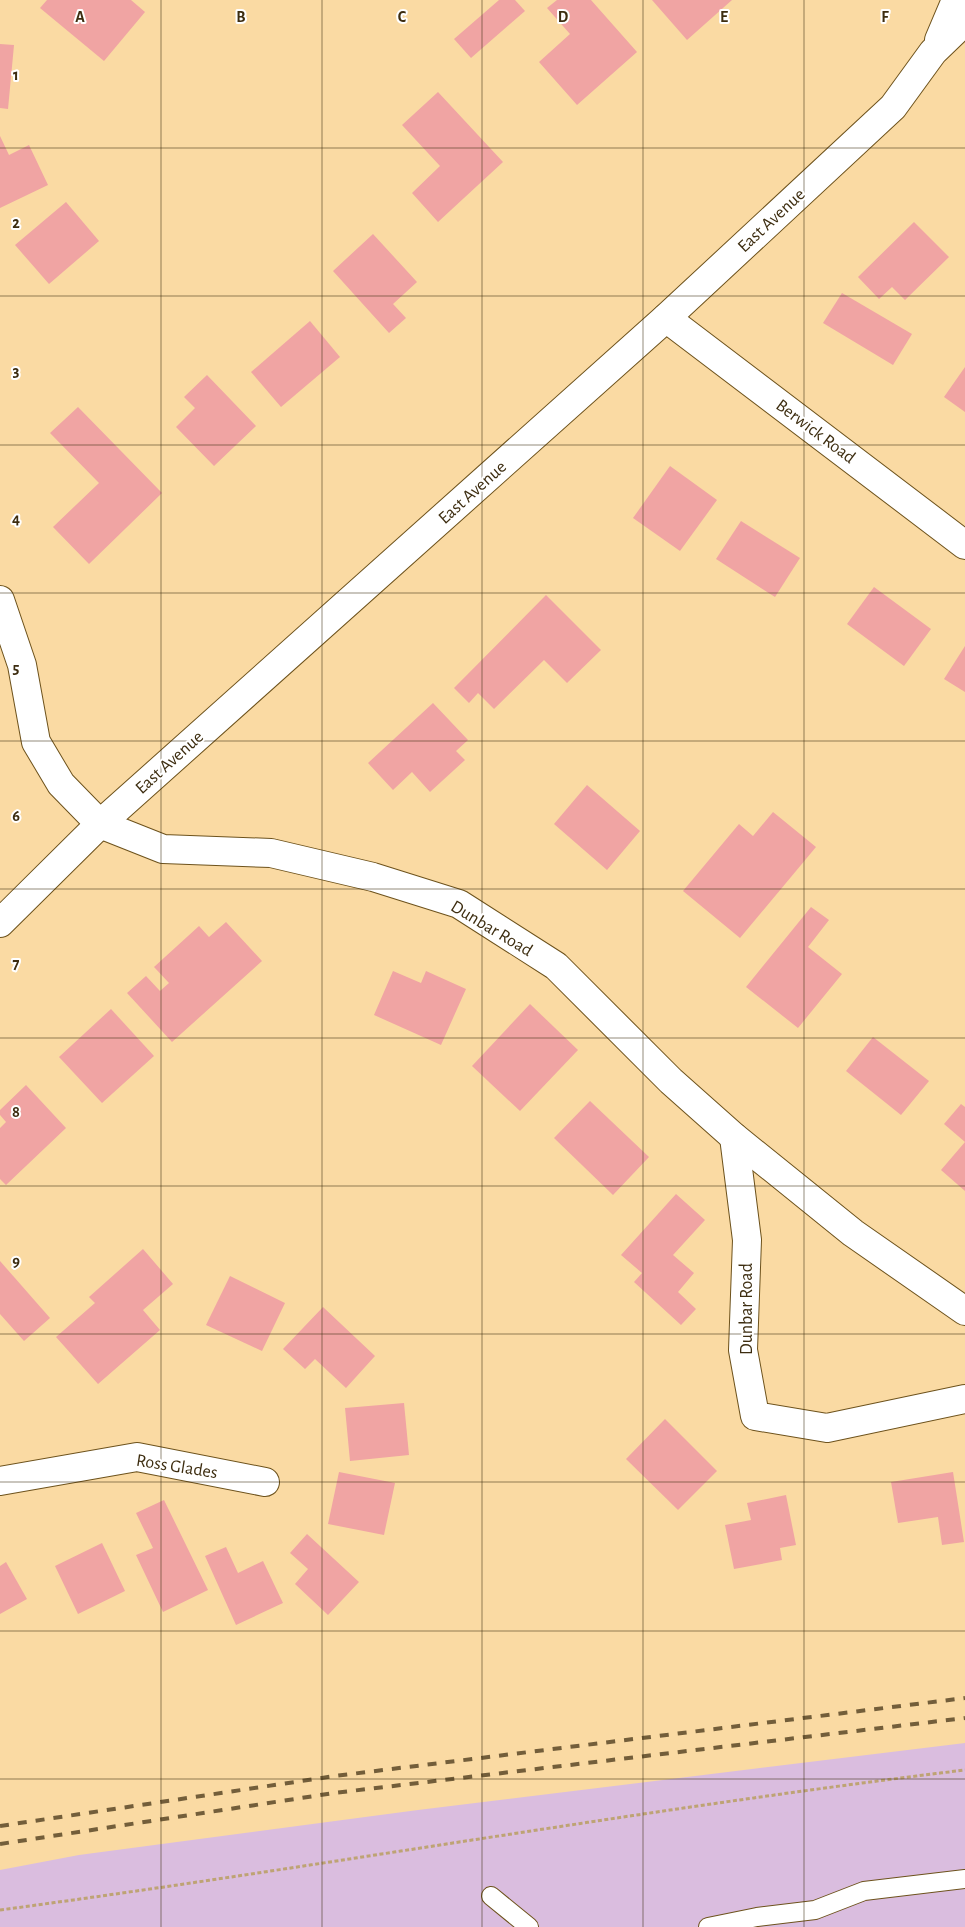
<svg xmlns="http://www.w3.org/2000/svg" width="965" height="1927" font-family="'Alegreya Sans',sans-serif">
<style>
.green{fill:#dabddf}
.building{fill:#f0a4a3}
.lines{fill:none;stroke-linecap:round;stroke-linejoin:round}
.lane-casing{stroke:#6d521c;stroke-width:20}
.street-casing{stroke:#6d521c;stroke-width:30}
.secondary-casing{stroke:#6d521c;stroke-width:30}
.path{stroke:#bea374;stroke-width:3;stroke-dasharray:4 2.5;stroke-linecap:butt}
.lane{stroke:#fff;stroke-width:18}
.street{stroke:#fff;stroke-width:28}
.secondary{stroke:#fff;stroke-width:28}
.rail{stroke:#735e3a;stroke-width:4;stroke-dasharray:9 9;stroke-linecap:butt}
.grid{fill:none;stroke:#3d2d10;stroke-width:1;stroke-opacity:0.55}
.labels{text-anchor:middle;stroke-width:4;stroke-linejoin:round;paint-order:stroke}
.street-label{font-size:18px;fill:#3d2d10;stroke:#fff}
.grid-label{font-size:16px;text-anchor:middle;font-weight:bold;fill:#3d2d10;stroke:#fff;stroke-width:4;stroke-linejoin:round;paint-order:stroke}
</style>
<rect width="100%" height="100%" fill="#fadaa3"/>
<path class="green" d="M965,1743V1927H0V1870L79,1855L418,1810Z"/>
<g class="building">
<path d="M47,0H131L145,12L104,61L40,8Z"/>
<path d="M499,0H515L525,11L471,58L454,39Z"/>
<path d="M557,0H591L637,52L577,105L539,62L570,34L547,8Z"/>
<path d="M652,0H732L687,40Z"/>
<path d="M0,44L14,45L8,109L0,108Z"/>
<path d="M438,92L503,162L438,222L412,193L440,166L402,125Z"/>
<path d="M0,136L9,155L29,145L48,185L0,208Z"/>
<path d="M66,202L99,241L49,284L15,245Z"/>
<path d="M914,222L949,257L905,300L892,287L879,299L858,277Z"/>
<path d="M373,234L417,282L393,304L406,318L389,333L333,271Z"/>
<path d="M842,293L912,334L893,365L823,323Z"/>
<path d="M310,321L340,357L281,407L251,372Z"/>
<path d="M965,367V412L944,397Z"/>
<path d="M207,375L256,426L214,466L176,427L195,408L184,397Z"/>
<path d="M78,407L162,493L89,564L53,527L99,483L50,433Z"/>
<path d="M670,466L717,500L680,551L633,518Z"/>
<path d="M741,521L800,558L775,597L716,559Z"/>
<path d="M874,587L931,629L904,666L847,624Z"/>
<path d="M546,595L601,650L567,683L544,660L494,709L478,693L469,703L454,688Z"/>
<path d="M965,646V692L944,679Z"/>
<path d="M433,703L468,740L456,751L465,760L430,792L412,772L393,790L368,763Z"/>
<path d="M587,785L640,831L607,870L554,824Z"/>
<path d="M773,812L816,847L740,938L683,891L739,824L753,836Z"/>
<path d="M811,907L829,920L808,947L842,974L798,1028L746,987Z"/>
<path d="M226,922L262,961L172,1042L127,993L146,976L160,991L169,983L154,967L199,926L209,937Z"/>
<path d="M393,971L421,983L426,971L466,989L441,1045L374,1015Z"/>
<path d="M530,1004L578,1050L520,1111L472,1066Z"/>
<path d="M111,1009L154,1056L102,1103L59,1057Z"/>
<path d="M873,1037L929,1081L901,1115L846,1071Z"/>
<path d="M26,1085L66,1128L6,1185L0,1179V1128L6,1122L0,1115V1110Z"/>
<path d="M590,1101L649,1157L613,1195L554,1138Z"/>
<path d="M961,1104L965,1107V1142L944,1124Z"/>
<path d="M965,1142V1191L941,1170Z"/>
<path d="M676,1194L705,1220L673,1255L694,1273L678,1292L696,1309L681,1325L634,1282L642,1273L621,1255Z"/>
<path d="M143,1249L173,1284L143,1310L160,1330L98,1384L56,1337L95,1303L89,1297Z"/>
<path d="M0,1261L50,1318L24,1341L0,1314Z"/>
<path d="M230,1276L285,1303L262,1351L206,1325Z"/>
<path d="M323,1307L375,1356L346,1388L315,1359L305,1369L283,1349Z"/>
<path d="M404,1403L409,1455L350,1461L345,1408Z"/>
<path d="M665,1419L717,1471L678,1510L626,1459Z"/>
<path d="M339,1472L395,1483L384,1535L328,1524Z"/>
<path d="M953,1472L964,1542L942,1545L938,1517L898,1523L891,1482Z"/>
<path d="M786,1495L796,1545L780,1548L782,1560L734,1569L725,1525L751,1520L747,1503Z"/>
<path d="M164,1500L208,1590L163,1612L136,1555L153,1548L136,1513Z"/>
<path d="M307,1534L359,1582L328,1615L295,1584L308,1569L290,1553Z"/>
<path d="M102,1543L125,1591L78,1614L55,1566Z"/>
<path d="M226,1547L238,1573L263,1561L283,1603L236,1625L205,1556Z"/>
<path d="M6,1562L27,1599L0,1614V1566Z"/>
</g>
<g class="lines">
<g class="lane-casing">
<g id="lane">
<path d="M491,1896L529,1927"/>
<path d="M708,1927L757,1917L815,1910L864,1891L965,1879"/>
</g>
</g>
<g class="street-casing">
<g id="street">
<path d="M666,318L965,545"/>
<path d="M0,600L22,665L36,742L61,784L100,824L163,849L271,853L373,877L459,904L556,966L671,1081L734,1137L853,1233L965,1311"/>
<path d="M734,1137L747,1240L743,1350L755,1416L827,1428L965,1399"/>
<path d="M0,1481L137,1457L265,1482"/>
</g>
</g>
<g class="secondary-casing">
<g id="secondary">
<path d="M939,40L956,0"/>
<path d="M0,923L100,824L666,318L893,107L933,52L965,21"/>
</g>
</g>
<path class="path" d="M0,1910C322,1867 642,1809 965,1770"/>
<use href="#lane" class="lane"/>
<use href="#street" class="street"/>
<use href="#secondary" class="secondary"/>
<g class="rail">
<path d="M0,1826L335,1776L965,1698"/>
<path d="M0,1844L334,1793L965,1718"/>
</g>
</g>
<path class="grid" d="M161,0V1927M322,0V1927M482,0V1927M643,0V1927M804,0V1927M0,148H965M0,296H965M0,445H965M0,593H965M0,741H965M0,889H965M0,1038H965M0,1186H965M0,1334H965M0,1482H965M0,1631H965M0,1779H965"/>
<g class="labels">
<g class="street-label">
<text transform="translate(771 220) rotate(-43)" y="6">East Avenue</text>
<text transform="translate(816 431) rotate(37)" y="6">Berwick Road</text>
<text transform="translate(472 492) rotate(-42)" y="6">East Avenue</text>
<text transform="translate(169 762) rotate(-42)" y="6">East Avenue</text>
<text transform="translate(492 928) rotate(31)" y="6">Dunbar Road</text>
<text transform="translate(746 1309) rotate(-90)" y="6">Dunbar Road</text>
<text transform="translate(177 1466) rotate(9)" y="6">Ross Glades</text>
</g>
</g>
<g class="grid-label">
<text x="80" y="22">A</text>
<text x="241" y="22">B</text>
<text x="402" y="22">C</text>
<text x="563" y="22">D</text>
<text x="724" y="22">E</text>
<text x="885" y="22">F</text>
<text x="16" y="80">1</text>
<text x="16" y="228">2</text>
<text x="16" y="376">3</text>
<text x="16" y="524">4</text>
<text x="16" y="673">5</text>
<text x="16" y="821">6</text>
<text x="16" y="969">7</text>
<text x="16" y="1117">8</text>
<text x="16" y="1266">9</text>
</g>
</svg>
